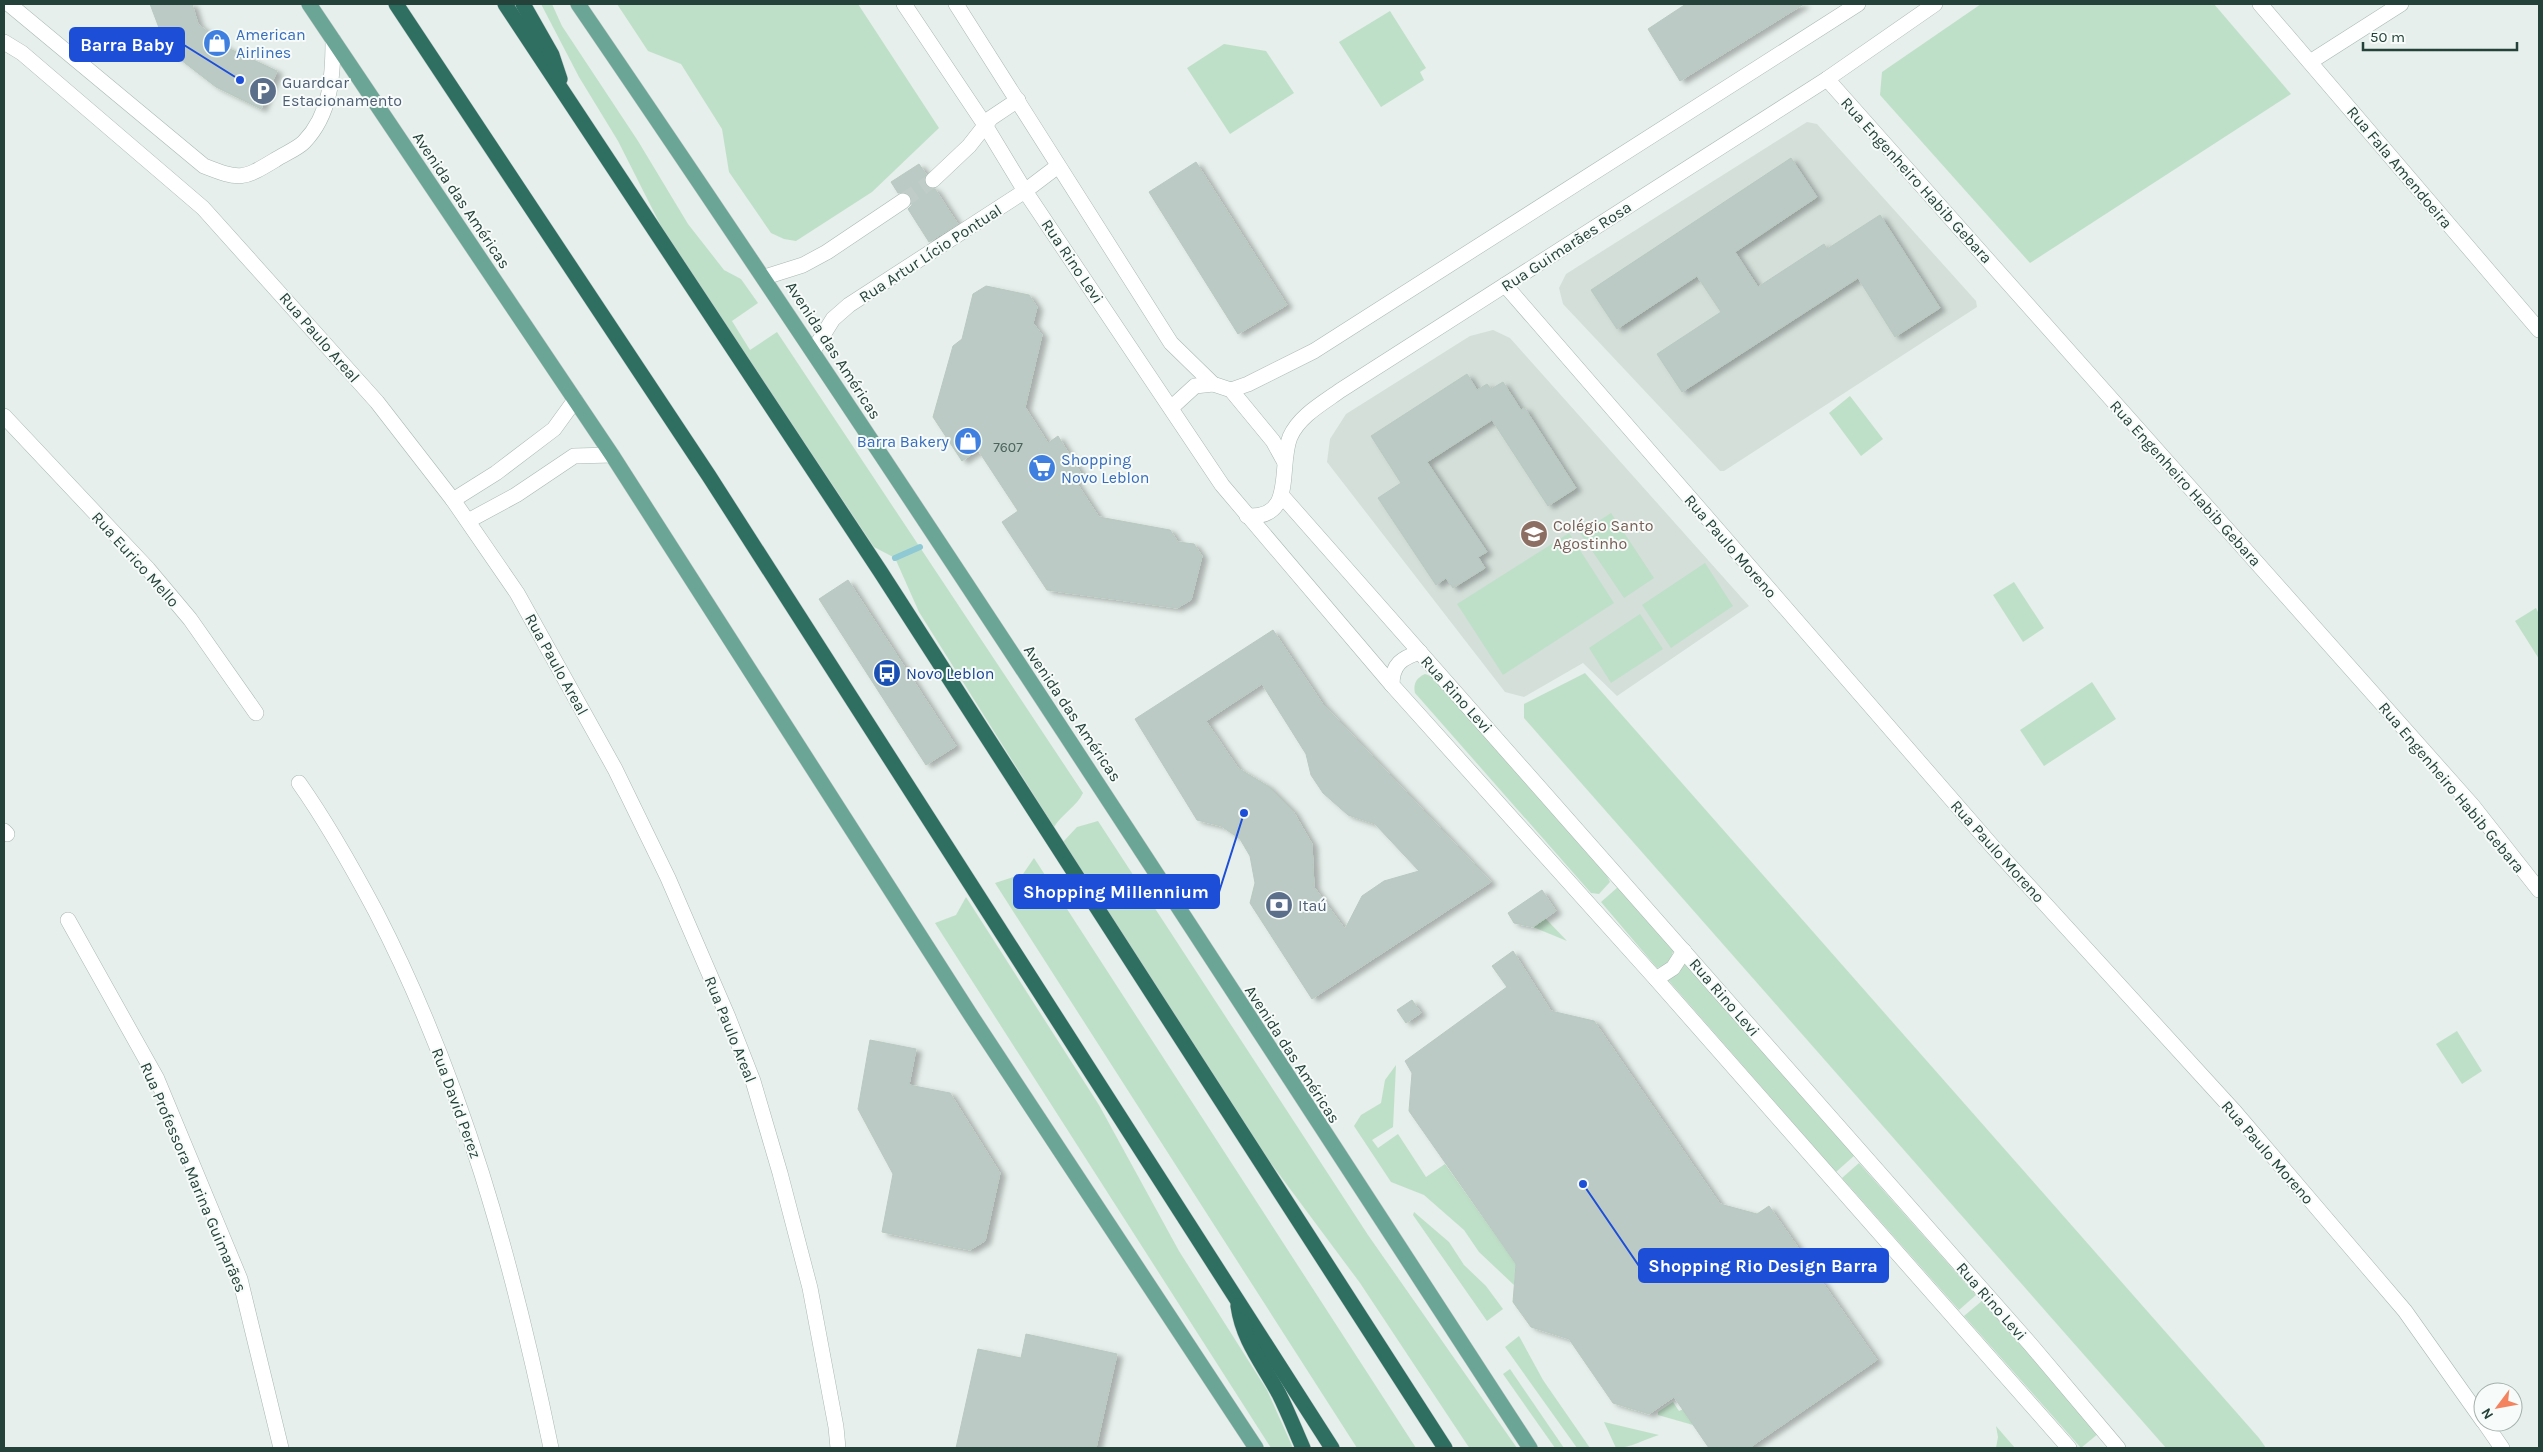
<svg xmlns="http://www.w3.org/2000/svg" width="2543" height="1452" font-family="Karla,sans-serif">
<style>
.built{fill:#d4dfda}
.green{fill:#bfe0c8}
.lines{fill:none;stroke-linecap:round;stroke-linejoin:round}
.stream{stroke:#8ec9d4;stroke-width:6}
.building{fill:#bbcac4;stroke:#b8c9c2;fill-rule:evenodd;filter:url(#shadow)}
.minor-tunnel{stroke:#bfccc8;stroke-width:15;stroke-dasharray:15 8;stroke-linecap:butt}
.minor-casing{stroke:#a8b8b2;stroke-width:16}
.major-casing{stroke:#c2cac8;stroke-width:16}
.highway-casing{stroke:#c2cac8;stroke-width:16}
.minor{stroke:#fff;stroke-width:15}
.major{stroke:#6aa596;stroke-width:15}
.highway{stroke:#2f6f62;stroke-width:15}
.labels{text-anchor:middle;stroke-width:4;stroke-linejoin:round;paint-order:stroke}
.number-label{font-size:14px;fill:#4a645c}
.shop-label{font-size:16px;fill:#366cbe;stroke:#f7fbf9;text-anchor:start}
.service-label{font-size:16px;fill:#4e5e75;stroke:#f7fbf9;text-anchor:start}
.street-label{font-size:16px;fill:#24423a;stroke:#f7fbf9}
.education-label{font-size:16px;fill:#785e54;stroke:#f7fbf9;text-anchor:start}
.transit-label{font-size:16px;fill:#164399;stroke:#f7fbf9;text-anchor:start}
.leader{fill:none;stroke:#1d4ed8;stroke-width:2}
.callout-dot{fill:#1d4ed8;stroke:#f7fbf9;stroke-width:2}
.callout{fill:#1d4ed8;stroke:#1d4ed8;stroke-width:2}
.callout-label{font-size:18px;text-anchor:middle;font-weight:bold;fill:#fff}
</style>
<defs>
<filter id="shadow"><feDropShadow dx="5.5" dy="3" stdDeviation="2.5" flood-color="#0004"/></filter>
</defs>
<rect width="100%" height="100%" fill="#e6efeb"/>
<g class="built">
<path d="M1807,122L1817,124L1976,301L1977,307L1724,471H1720L1563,304L1559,288L1566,274Z"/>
<path d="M1493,330L1510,338L1749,606L1617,696L1583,663L1524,697L1505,692L1327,462L1330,439L1346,414L1470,336Z"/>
</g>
<g class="green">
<path d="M541,4H552L562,26L638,141L688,224L724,270L741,279L758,303L732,321L750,350L777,332L1083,793C1077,806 1062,814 1054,827L919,612L895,558L874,547L663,230L618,141L579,77Z"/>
<path d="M617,4H858L939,128L872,192L796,241L784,239L771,233L729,172L722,129L681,64L648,51Z"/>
<path d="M1981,4H2214L2291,94L2030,263L1880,95L1882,72Z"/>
<path d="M1390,11L1426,68L1420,72L1424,80L1381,107L1339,42Z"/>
<path d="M1224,44L1266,51L1294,93L1230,134L1187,68Z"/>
<path d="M1850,396L1883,439L1861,456L1829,413Z"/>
<path d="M1611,513L1654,578L1624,598L1580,533Z"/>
<path d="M1569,533L1614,603L1503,675L1457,604Z"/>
<path d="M1705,563L1733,606L1671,648L1642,605Z"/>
<path d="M2014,582L2044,628L2023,642L1993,595Z"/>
<path d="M2536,608L2539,614V659L2515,621Z"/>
<path d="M1640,614L1663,649L1611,683L1589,648Z"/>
<path d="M1585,673L2259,1438L2266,1448H2166L1524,718V704Z"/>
<path d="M1425,674L1434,677L1606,874L1610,882L1599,894L1591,893L1415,693C1413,684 1416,678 1425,674Z"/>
<path d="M2092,682L2116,719L2044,766L2020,730Z"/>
<path d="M1098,821L1368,1235L1517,1448H1470L1468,1446L1360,1283L1267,1158L1063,842L1077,827Z"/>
<path d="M1034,858L1416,1448H1357L995,883L1023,874Z"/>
<path d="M1618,887L1674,949L1669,963L1657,968L1601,902Z"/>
<path d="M966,897L1099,1105L1179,1251L1267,1390L1293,1448H1271L935,923L956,915Z"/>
<path d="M1545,918L1567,941L1533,927Z"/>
<path d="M1684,961L1855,1155L1836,1172L1668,980L1680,972Z"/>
<path d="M2457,1031L2482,1071L2462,1084L2436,1044Z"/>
<path d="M1396,1065L1393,1127L1372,1140L1378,1148L1398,1134L1426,1177L1445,1164L1516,1264L1514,1285L1479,1252L1464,1230L1424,1195L1391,1182L1354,1126L1361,1115L1381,1103L1385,1080Z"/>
<path d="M1859,1163L1976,1295L1959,1310L1842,1178Z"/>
<path d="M1414,1212L1449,1242L1464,1265L1486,1286L1503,1309L1487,1321L1413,1215Z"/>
<path d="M1983,1300L2099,1433L2081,1448L1964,1316Z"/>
<path d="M1519,1336L1543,1380L1590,1448H1577L1505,1347Z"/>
<path d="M1510,1369L1564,1448H1555L1503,1374Z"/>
<path d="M1673,1402L1679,1411L1690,1406L1684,1411L1693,1425L1658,1415V1412Z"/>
<path d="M1604,1422L1659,1435C1645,1439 1631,1448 1616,1448Z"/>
<path d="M1996,1426L2015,1448H1996L1998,1437Z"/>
</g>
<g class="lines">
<path class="stream" d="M895,558L920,547"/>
</g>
<g class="building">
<path d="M150,4H192L198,24L228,48L277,71L261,109L216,87L172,53L164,41Z"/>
<path d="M1686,4H1804L1680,81L1648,29Z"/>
<path d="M1791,158L1817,197L1735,252L1758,287L1824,244L1827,249L1880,215L1940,308L1895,337L1858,278L1682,392L1657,354L1721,312L1697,276L1617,329L1591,290Z"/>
<path d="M1196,162L1287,305L1238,334L1149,192Z"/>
<path d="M919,164L926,174L924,182L926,186L935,189L958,224L929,242L908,209L912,205L911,196L907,192L898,193L891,182Z"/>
<path d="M986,286L1029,295L1037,307L1033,323L1042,335L1025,407L1048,443L1058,436L1082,475L1074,479L1099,517L1170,530L1178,542L1194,544L1202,556L1191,600L1177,608L1047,590L1002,522L1018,511L978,450L962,461L933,417L953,346L962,339L973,294Z"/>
<path d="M1467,374L1477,390L1487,384L1491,389L1503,382L1521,410L1524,407L1576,488L1548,506L1492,420L1427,462L1487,552L1478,557L1485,568L1453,588L1446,578L1436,585L1378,498L1401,483L1371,436Z"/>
<path d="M848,580L956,746L926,765L819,599Z"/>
<path d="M1273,630L1322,703L1491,882L1312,999L1250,903L1255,883L1250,856L1240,839L1221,826L1197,820L1135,719ZM1262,684L1306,754L1311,775L1323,793L1348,815L1375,824L1419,871L1384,881L1362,896L1345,929L1314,887L1312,844L1293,811L1268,786L1238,768L1206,721Z"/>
<path d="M1542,890L1556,911L1533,927L1514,923L1508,913Z"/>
<path d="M1513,951L1551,1011L1594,1021L1720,1204L1757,1214L1769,1206L1877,1360L1749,1448H1709L1674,1397L1649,1414L1613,1403L1569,1339L1531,1327L1513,1302L1516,1264L1409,1111L1412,1073L1405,1061L1507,987L1492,966Z"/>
<path d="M1412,1000L1421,1013L1406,1023L1397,1010Z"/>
<path d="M870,1040L916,1049L909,1085L950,1093L1000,1173L985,1241L970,1250L882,1232L893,1174L858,1109Z"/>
<path d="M1026,1334L1117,1354L1096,1448H956L978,1349L1021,1358Z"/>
</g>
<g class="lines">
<path class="minor-tunnel" d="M903,201L933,180"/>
<g class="minor-casing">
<g id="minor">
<path d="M9,4L204,166C240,180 242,180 275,160C284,154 297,149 304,142C331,114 333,76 333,40"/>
<path d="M904,4L985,125L1025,191L1222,485L1392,685"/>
<path d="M956,4L1171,343L1213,384L1231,390L1273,441L1284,461"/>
<path d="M2260,4L2539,330"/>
<path d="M4,42L22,53L203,208L377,402L453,500L517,593L615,769L668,878L728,1017L753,1081L780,1173L810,1288L836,1427L838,1448"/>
<path d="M2310,62L2401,4"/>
<path d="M1827,79L2472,805L2539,890"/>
<path d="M933,180L969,146L991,118L1018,100"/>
<path d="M765,277L803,265L827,252L903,201"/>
<path d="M1505,285L1993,847L2235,1112L2405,1311L2483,1421"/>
<path d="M813,351L833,319L849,305L1025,191L1058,166"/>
<path d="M1231,390L1248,384L1314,351L1858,4"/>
<path d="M1171,408L1195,386L1213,384"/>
<path d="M4,416L148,569L190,619L256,713"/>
<path d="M1283,497L2031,1345L2118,1448"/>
<path d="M453,500L496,473L554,429L575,400"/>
<path d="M1247,516C1296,519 1278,467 1290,437C1299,416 1323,403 1341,390L1827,79L1935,4"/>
<path d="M468,521L516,495L574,456L612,455"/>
<path d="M1420,652C1402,658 1392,664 1392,685L1656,979L2069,1448"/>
<path d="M299,783C328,824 352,867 376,912C463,1081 513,1263 551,1448"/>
<path d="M4,831L7,834"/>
<path d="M68,920L157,1079L240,1279L281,1448"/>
<path d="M1656,979L1673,968L1684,951"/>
<path d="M2484,1422L2502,1448"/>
</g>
</g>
<g class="major-casing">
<g id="major">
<path d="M309,4L612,455L972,1017L1256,1448"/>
<path d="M578,4C903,480 1216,965 1530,1448"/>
</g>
</g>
<g class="highway-casing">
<g id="highway">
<path d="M396,4L709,476L1332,1448"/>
<path d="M505,4L880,571L1445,1448"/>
<path d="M523,4L552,55L560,79"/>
<path d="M1238,1306C1243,1341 1263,1364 1279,1394C1288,1412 1295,1430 1303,1448"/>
</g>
</g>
<use href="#minor" class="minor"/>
<use href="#major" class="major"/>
<use href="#highway" class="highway"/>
</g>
<defs>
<g id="shop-disc" transform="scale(1.4375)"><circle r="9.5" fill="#3f7fe0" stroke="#f7fbf9"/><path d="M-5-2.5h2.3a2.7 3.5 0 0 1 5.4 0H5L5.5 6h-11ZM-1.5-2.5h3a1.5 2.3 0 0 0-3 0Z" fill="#fff"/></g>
<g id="parking-disc" transform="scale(1.4375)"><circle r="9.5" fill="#5c6f8a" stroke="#f7fbf9"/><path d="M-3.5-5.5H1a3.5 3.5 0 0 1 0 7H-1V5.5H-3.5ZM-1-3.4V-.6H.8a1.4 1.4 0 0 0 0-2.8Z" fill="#fff"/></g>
<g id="supermarket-disc" transform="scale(1.4375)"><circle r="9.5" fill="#3f7fe0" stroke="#f7fbf9"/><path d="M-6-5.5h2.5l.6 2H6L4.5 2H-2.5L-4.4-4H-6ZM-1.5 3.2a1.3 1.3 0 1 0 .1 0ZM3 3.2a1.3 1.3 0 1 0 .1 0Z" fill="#fff"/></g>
<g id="school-disc" transform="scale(1.4375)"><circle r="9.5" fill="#8d6e63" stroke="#f7fbf9"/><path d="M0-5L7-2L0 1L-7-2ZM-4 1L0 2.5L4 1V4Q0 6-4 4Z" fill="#fff"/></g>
<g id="bus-disc" transform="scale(1.4375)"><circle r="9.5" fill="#1a4fb4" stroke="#f7fbf9"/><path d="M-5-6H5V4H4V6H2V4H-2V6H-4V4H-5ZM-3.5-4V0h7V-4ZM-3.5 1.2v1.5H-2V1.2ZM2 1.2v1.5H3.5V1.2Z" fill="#fff"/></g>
<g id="bank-disc" transform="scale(1.4375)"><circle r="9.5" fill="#5c6f8a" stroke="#f7fbf9"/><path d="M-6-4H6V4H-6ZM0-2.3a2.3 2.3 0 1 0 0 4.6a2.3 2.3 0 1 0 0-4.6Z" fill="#fff"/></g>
</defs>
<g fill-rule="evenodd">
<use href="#shop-disc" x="217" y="43"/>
<use href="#parking-disc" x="263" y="91"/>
<use href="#shop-disc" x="968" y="441"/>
<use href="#supermarket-disc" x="1042" y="468"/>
<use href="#school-disc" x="1534" y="534"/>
<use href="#bus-disc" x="887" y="673"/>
<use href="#bank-disc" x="1279" y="905"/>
</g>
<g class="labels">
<g class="number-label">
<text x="1008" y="452">7607</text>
</g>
<g class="shop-label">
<text x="236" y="40">American<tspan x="236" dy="18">Airlines</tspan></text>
<text x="949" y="447" text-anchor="end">Barra Bakery</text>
<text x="1061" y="465">Shopping<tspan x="1061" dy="18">Novo Leblon</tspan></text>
</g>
<g class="service-label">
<text x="282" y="88">Guardcar<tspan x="282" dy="18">Estacionamento</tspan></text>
<text x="1298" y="911">Itaú</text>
</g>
<g class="street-label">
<text transform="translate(2400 167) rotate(50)" y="6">Rua Fala Amendoeira</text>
<text transform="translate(1917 180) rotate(48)" y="6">Rua Engenheiro Habib Gebara</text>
<text transform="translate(462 200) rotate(56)" y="6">Avenida das Américas</text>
<text transform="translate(1566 246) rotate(-33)" y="6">Rua Guimarães Rosa</text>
<text transform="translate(930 253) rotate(-33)" y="6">Rua Artur Lício Pontual</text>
<text transform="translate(1073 261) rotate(56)" y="6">Rua Rino Levi</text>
<text transform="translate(320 337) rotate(49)" y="6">Rua Paulo Areal</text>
<text transform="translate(834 350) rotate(57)" y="6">Avenida das Américas</text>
<text transform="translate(2186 483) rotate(48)" y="6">Rua Engenheiro Habib Gebara</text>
<text transform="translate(1731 546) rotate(49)" y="6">Rua Paulo Moreno</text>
<text transform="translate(136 559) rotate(48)" y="6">Rua Eurico Mello</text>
<text transform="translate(557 664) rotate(61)" y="6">Rua Paulo Areal</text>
<text transform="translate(1457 694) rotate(48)" y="6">Rua Rino Levi</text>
<text transform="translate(1073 713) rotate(56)" y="6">Avenida das Américas</text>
<text transform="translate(2452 787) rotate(50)" y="6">Rua Engenheiro Habib Gebara</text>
<text transform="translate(1998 851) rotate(48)" y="6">Rua Paulo Moreno</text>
<text transform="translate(1725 997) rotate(49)" y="6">Rua Rino Levi</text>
<text transform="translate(731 1029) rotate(68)" y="6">Rua Paulo Areal</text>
<text transform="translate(1293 1054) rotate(57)" y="6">Avenida das Américas</text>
<text transform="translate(457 1103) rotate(70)" y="6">Rua David Perez</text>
<text transform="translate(2268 1152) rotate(49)" y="6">Rua Paulo Moreno</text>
<text transform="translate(194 1177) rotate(67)" y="6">Rua Professora Marina Guimarães</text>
<text transform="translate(1992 1301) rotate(49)" y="6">Rua Rino Levi</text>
</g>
<g class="education-label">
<text x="1553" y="531">Colégio Santo<tspan x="1553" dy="18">Agostinho</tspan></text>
</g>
<g class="transit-label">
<text x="906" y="679">Novo Leblon</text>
</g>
</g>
<path class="leader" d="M240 80L184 45M1244 813L1219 892M1583 1184L1639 1266"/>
<g class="callout-dot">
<circle cx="240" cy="80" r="5"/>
<circle cx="1244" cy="813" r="5"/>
<circle cx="1583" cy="1184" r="5"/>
</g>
<g class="callout">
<rect x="70" y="28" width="114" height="33" rx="5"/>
<rect x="1014" y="875" width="205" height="33" rx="5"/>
<rect x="1639" y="1249" width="249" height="33" rx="5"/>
</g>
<g class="callout-label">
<text x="127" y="51">Barra Baby</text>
<text x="1116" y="898">Shopping Millennium</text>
<text x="1763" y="1272">Shopping Rio Design Barra</text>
</g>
<rect width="2543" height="1452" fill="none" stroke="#24423a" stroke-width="10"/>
<g transform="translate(2498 1407) rotate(238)"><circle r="24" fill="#f7fbf9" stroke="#a3b1ad"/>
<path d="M0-4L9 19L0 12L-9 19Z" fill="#f4845f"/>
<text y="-8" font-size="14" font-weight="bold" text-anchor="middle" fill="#24423a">N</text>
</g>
<path d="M2363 42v8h154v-8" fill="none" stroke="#24423a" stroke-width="2.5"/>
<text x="2370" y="42" font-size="15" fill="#24423a" stroke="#f7fbf9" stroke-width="4" paint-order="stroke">50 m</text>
</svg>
